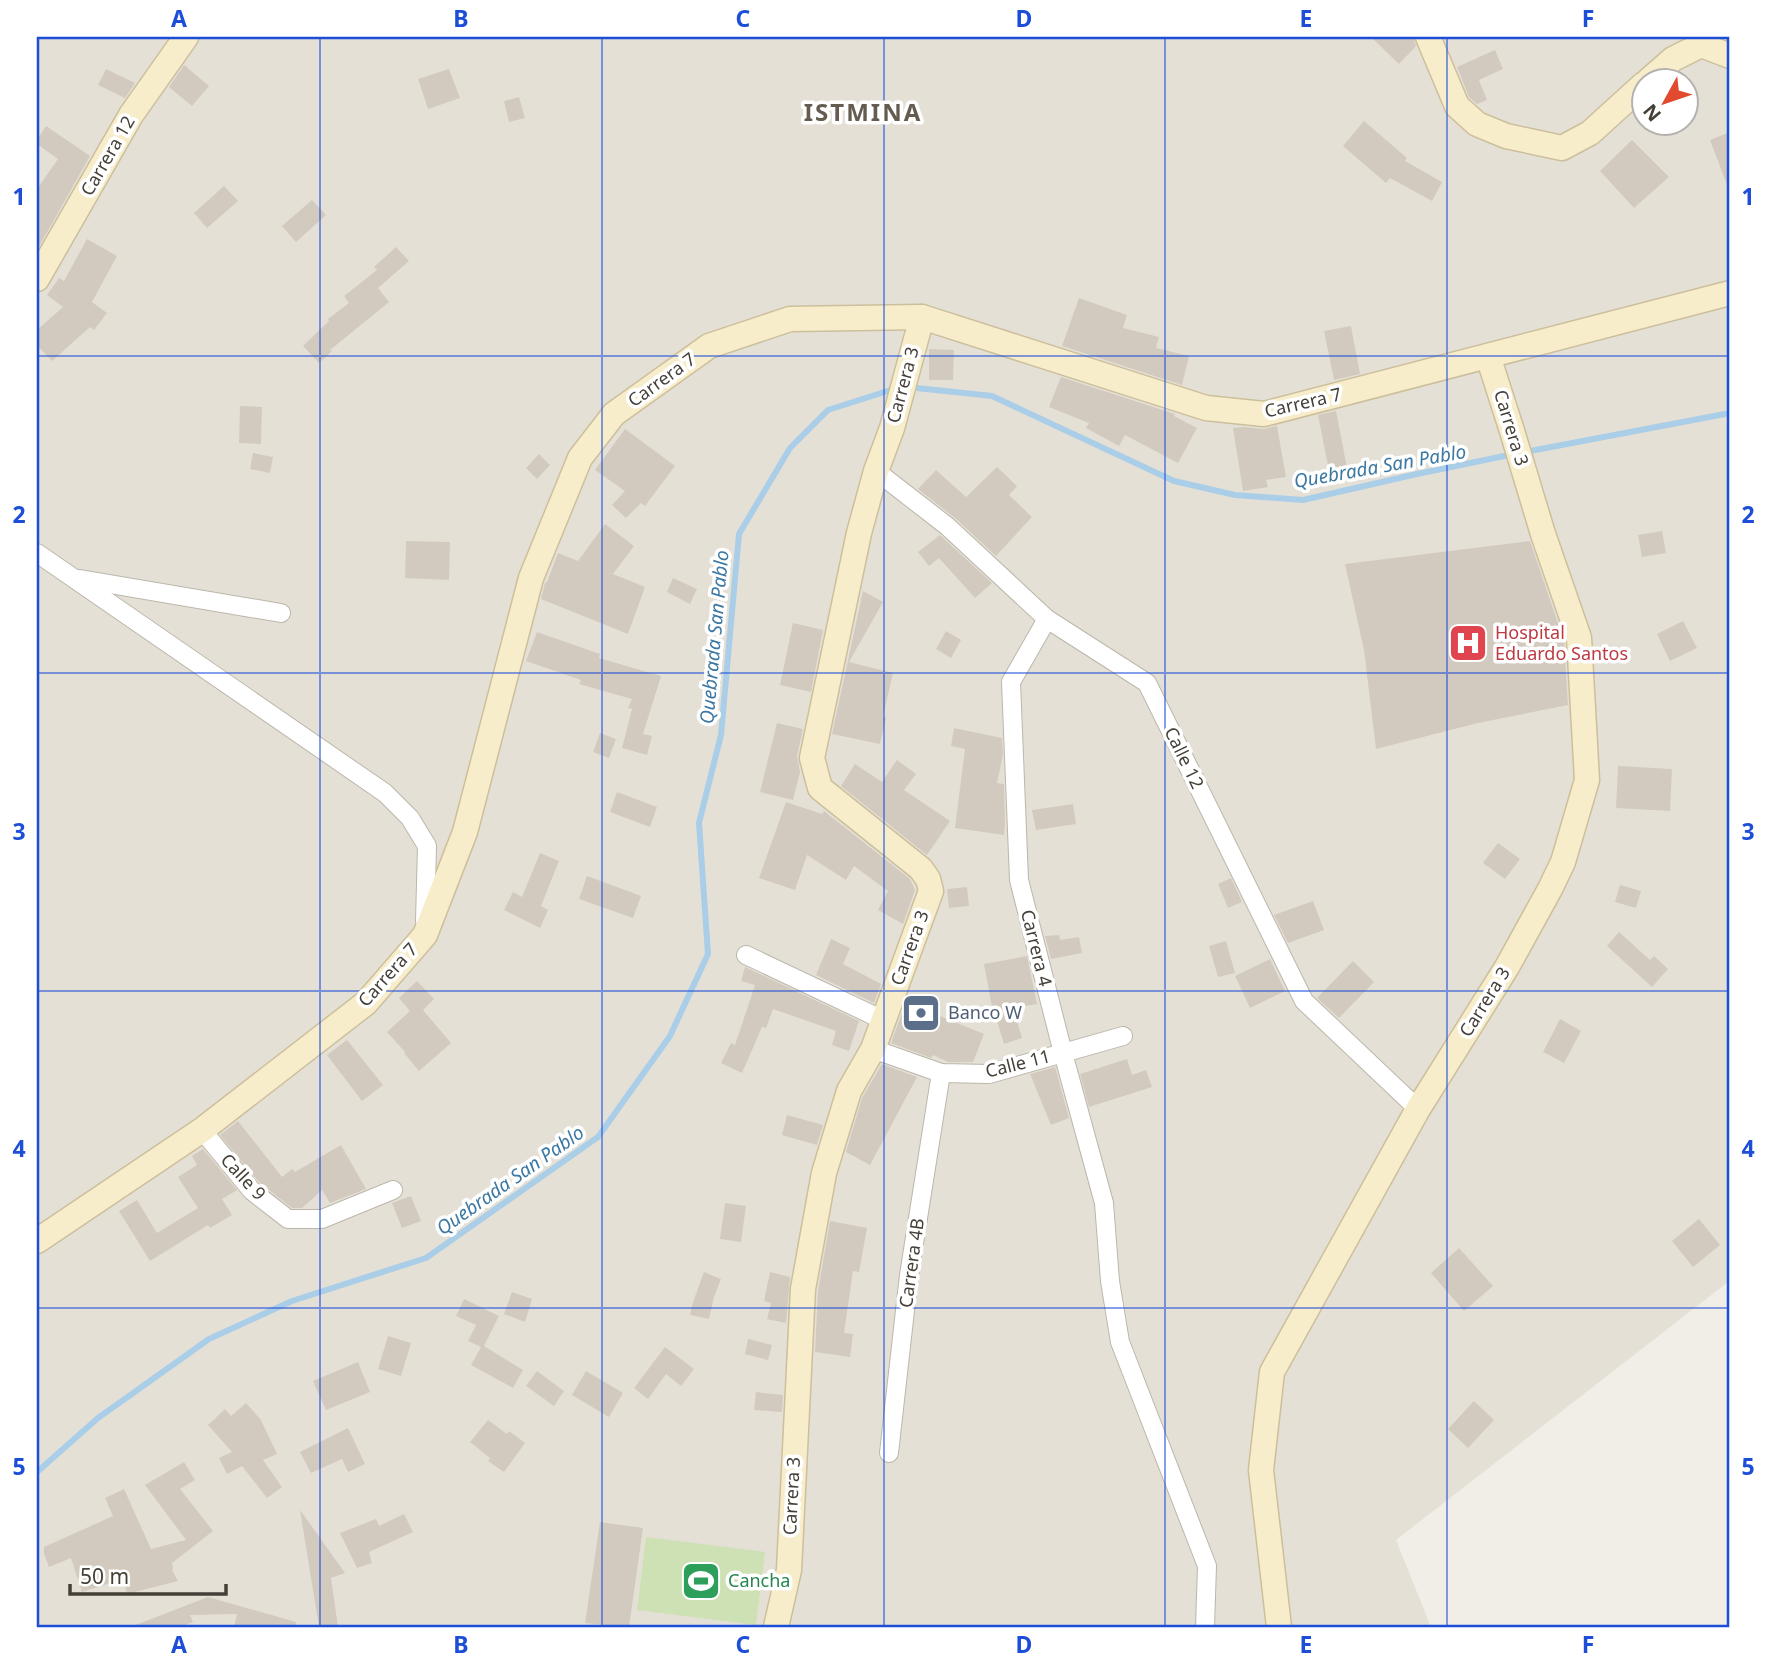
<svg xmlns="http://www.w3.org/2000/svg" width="1767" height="1664" font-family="'Noto Sans',sans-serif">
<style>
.residential{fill:#e5e0d6;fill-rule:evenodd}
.green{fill:#cde1b4}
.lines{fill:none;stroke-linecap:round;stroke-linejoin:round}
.stream{stroke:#aacee7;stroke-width:6}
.building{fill:#d2cabe}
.street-casing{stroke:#bcb6ab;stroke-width:20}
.secondary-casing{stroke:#ccbf9c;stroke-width:27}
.street{stroke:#fff;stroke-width:18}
.secondary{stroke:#f8edcb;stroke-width:24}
.grid{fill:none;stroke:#1d4ed8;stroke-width:2;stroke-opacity:0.55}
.labels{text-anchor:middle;stroke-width:7;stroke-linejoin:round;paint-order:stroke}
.street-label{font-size:18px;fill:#443f37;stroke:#fff}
.health-label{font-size:18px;fill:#be3a42;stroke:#fff;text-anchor:start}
.service-label{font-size:18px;fill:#4e5e75;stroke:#fff;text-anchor:start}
.leisure-label{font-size:18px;fill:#27864d;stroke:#fff;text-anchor:start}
.water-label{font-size:19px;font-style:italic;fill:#3d78a3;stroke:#fff}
.district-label{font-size:24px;font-weight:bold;letter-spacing:2px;fill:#655c4f;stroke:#fff}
.neatline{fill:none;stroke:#1d4ed8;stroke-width:2.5}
.grid-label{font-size:23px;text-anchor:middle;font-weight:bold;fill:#1d4ed8}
</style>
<rect width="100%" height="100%" fill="#f1eee7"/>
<path class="residential" d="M37,37H1730V1277L1728,1282L1396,1540L1431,1627H37ZM1644,80H1686V122H1644Z"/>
<path class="green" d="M646,1537L765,1552L756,1625L637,1610Z"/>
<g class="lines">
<g class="stream">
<path d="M907,387L992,396L1174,481L1235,495L1303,500L1417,474L1514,454"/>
<path d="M1525,452L1730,413"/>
<path d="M37,1472L98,1418L209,1339L292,1301L426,1258L598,1137L670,1036L708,954L699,823L721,735L739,534L790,448L828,410L897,388"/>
</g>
</g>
<g class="building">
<path d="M1371,37H1413L1416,46L1399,64Z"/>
<path d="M1495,50L1503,69L1479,80L1487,100L1477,104L1469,97L1457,67Z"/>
<path d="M184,65L209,86L192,106L169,87Z"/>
<path d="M106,69L135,83L125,98L98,85Z"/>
<path d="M449,69L460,98L428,109L418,79Z"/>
<path d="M519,97L525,118L509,122L504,101Z"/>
<path d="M1364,121L1407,158L1405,161L1442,182L1432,201L1390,178L1386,183L1343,146Z"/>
<path d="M46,126L90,156L37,250V189L58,159L37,144V140Z"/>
<path d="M1730,132V189L1729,190L1710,140Z"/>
<path d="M1632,140L1669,177L1634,208L1600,171Z"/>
<path d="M224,186L238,201L207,228L194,213Z"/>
<path d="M312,200L326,215L296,242L282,226Z"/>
<path d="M87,239L117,256L92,302L107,313L94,330L90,327L52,361L37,345V330L63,307L47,295L59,278L64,281Z"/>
<path d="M396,247L409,261L378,288L389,302L330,350L332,351L319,363L303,346L329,321L328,319L349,303L344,296L377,270L374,267Z"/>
<path d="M1079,298L1127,315L1123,328L1159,337L1156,348L1189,356L1182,385L1062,346Z"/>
<path d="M1351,326L1360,374L1334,380L1324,331Z"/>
<path d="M929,349L954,350L953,380H929Z"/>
<path d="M1061,377L1175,414L1174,416L1197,428L1178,463L1125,435L1119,446L1086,428L1089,423L1049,407Z"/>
<path d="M240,406L262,407L261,444L239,443Z"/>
<path d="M1336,411L1348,473L1330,476L1318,415Z"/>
<path d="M1277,426L1286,477L1266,480L1268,487L1243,491L1233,428L1244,427L1263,429Z"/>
<path d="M625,429L675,466L645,506L641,503L626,518L612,505L625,491L595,470Z"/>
<path d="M253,453L273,457L270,473L250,469Z"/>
<path d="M539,454L550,465L537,479L526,468Z"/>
<path d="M997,467L1017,486L1009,495L1032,517L996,556L955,518L918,489L936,470L966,497Z"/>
<path d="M605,524L634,546L613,574L645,587L628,634L541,599L545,583L547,582L558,553L578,561Z"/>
<path d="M1662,531L1666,553L1642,557L1638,535Z"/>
<path d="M940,535L992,583L975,598L939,558L929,566L918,552Z"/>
<path d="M406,541L450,542L449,580L405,578Z"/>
<path d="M1530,541L1564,641L1568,705L1478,723L1376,749L1364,650L1345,564Z"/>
<path d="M673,578L697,589L690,604L667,592Z"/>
<path d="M863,591L883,602L849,662L893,673L883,716L886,718L880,744L832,734Z"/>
<path d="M1683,621L1697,648L1670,661L1657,634Z"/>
<path d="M793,623L823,630L811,692L780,685Z"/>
<path d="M946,631L961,640L951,658L936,649Z"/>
<path d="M537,632L600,654L599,658L661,676L643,734L652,736L647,755L622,748L632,709L628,708L632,699L579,684L581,680L526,661Z"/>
<path d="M777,723L803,729L797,756L800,772L793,800L760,792Z"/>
<path d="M954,728L1002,738L1003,755L997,783L1004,784L1005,822L1004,835L955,828L965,749L951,746Z"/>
<path d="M600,733L616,739L609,758L593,752Z"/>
<path d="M897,760L916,774L904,790L950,821L927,855L841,786L855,764L882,782Z"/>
<path d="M1618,766L1672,769L1670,811L1616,808Z"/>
<path d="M617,792L657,807L650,827L610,812Z"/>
<path d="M786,802L822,814L824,811L910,879L915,890L903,924L878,910L888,891L854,866L846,880L807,855L795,890L759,878Z"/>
<path d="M1073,804L1076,824L1036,830L1032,810Z"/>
<path d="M1498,843L1520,859L1505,879L1483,863Z"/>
<path d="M540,853L559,861L541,906L548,910L540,928L504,910L513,892L522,897Z"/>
<path d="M587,876L641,896L633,918L579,899Z"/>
<path d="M1231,878L1242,902L1228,908L1218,884Z"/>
<path d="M1620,885L1641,891L1636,908L1615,902Z"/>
<path d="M967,887L969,906L949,908L947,889Z"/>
<path d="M1313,901L1324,930L1288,943L1274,915Z"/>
<path d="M1619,932L1650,960L1654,956L1668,969L1652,987L1607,946Z"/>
<path d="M1059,935L1060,940L1079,937L1082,953L1051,959L1045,936Z"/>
<path d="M831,939L850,948L843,964L881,984L874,1003L816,975Z"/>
<path d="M1226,941L1235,973L1218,977L1209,946Z"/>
<path d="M1027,956L1037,1004L1013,1008L1022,1038L1004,1044L991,1002L984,964Z"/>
<path d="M1270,959L1285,991L1250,1008L1235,976Z"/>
<path d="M1353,961L1374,982L1339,1018L1317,998Z"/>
<path d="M745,967L859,1021L849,1051L832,1045L836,1031L773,1009L766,1028L762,1027L742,1073L721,1063L731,1043L735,1045L755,985L741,981Z"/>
<path d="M417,981L434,999L423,1010L451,1043L419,1071L404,1053L405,1052L387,1032L410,1011L399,998Z"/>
<path d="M906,1002L984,1034L973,1062H948L933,1055L931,1058L891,1043Z"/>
<path d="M1560,1019L1581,1031L1564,1063L1543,1052Z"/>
<path d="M347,1040L383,1085L362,1101L327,1055Z"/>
<path d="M1127,1059L1132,1075L1146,1070L1152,1087L1089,1107L1080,1074Z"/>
<path d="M882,1064L917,1077L870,1165L846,1152L862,1098Z"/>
<path d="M1055,1067L1069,1118L1051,1125L1030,1074Z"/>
<path d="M787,1115L823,1125L817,1145L782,1135Z"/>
<path d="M238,1121L282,1177L292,1169L295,1172L341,1145L366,1189L330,1203L322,1190L302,1208H292L260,1183L220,1135Z"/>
<path d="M203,1149L237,1190L222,1199L232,1215L210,1228L208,1225L150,1261L119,1211L137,1200L157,1233L198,1208L178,1177L197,1165L192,1156Z"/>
<path d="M411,1196L421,1221L402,1228L392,1203Z"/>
<path d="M725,1203L746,1206L741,1242L720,1239Z"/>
<path d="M1699,1219L1720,1245L1693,1267L1672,1241Z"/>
<path d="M830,1221L867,1228L859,1272L853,1271L844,1333L853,1334L850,1357L815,1352L818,1291Z"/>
<path d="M1459,1248L1493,1286L1464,1311L1431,1273Z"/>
<path d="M704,1272L721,1279L714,1297L709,1319L690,1315L693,1302Z"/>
<path d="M770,1272L790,1277L786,1323L767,1319L771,1303L764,1301Z"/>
<path d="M512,1292L532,1299L525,1322L504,1314Z"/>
<path d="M464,1299L499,1316L484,1346L523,1370L513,1388L471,1365L481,1347L468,1341L476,1325L456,1316Z"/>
<path d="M388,1336L411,1343L401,1376L378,1369Z"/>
<path d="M748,1339L772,1345L768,1360L745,1354Z"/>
<path d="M665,1347L694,1369L681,1386L666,1374L648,1399L634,1388Z"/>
<path d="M358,1362L370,1392L326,1410L313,1381Z"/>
<path d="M537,1371L564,1391L554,1406L526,1386Z"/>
<path d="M586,1371L623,1393L609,1417L572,1395Z"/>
<path d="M756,1392L783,1395L782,1412L754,1410Z"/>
<path d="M1474,1401L1494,1420L1468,1448L1448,1429Z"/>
<path d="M246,1403L261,1420L277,1454L263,1460L282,1487L267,1498L242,1466L227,1474L219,1458L232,1452L208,1425L225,1409L231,1416Z"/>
<path d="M488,1420L507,1434L509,1431L525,1443L504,1472L488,1461L490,1458L470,1442Z"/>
<path d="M348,1428L365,1464L348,1472L342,1459L311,1473L300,1452Z"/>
<path d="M184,1462L195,1480L180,1489L213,1531L172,1563L173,1569L172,1570L178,1581L127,1594L123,1579L82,1592L71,1558L49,1567L44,1554V1547L113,1516L105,1498L124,1489L151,1549L186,1540L145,1485Z"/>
<path d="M300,1510L345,1573L331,1578L338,1627H319Z"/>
<path d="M404,1514L413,1532L369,1552L372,1563L357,1568L340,1533L376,1519L379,1526Z"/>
<path d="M600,1522L643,1528L629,1627L585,1623Z"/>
<path d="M208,1597L296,1622L295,1627H234L237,1614L190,1615L193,1622L180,1627H133V1626Z"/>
</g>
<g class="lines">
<g class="street-casing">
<g id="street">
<path d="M876,471L947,526L1047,619L1147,683L1304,1001L1418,1109"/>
<path d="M37,553L385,793L410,818L427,846L425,921"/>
<path d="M80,579L281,613"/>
<path d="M1047,619L1011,682L1019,880L1063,1053L1104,1203L1110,1281L1120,1342L1207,1566L1205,1627"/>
<path d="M746,955L883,1020"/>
<path d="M873,1049L941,1073L989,1074L1123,1036"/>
<path d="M202,1130L252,1191L288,1219H322L393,1190"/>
<path d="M889,1453L909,1275L941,1073"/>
</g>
</g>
<g class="secondary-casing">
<g id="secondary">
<path d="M1428,37L1457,106L1477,124L1506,136L1562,148L1590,133L1644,84"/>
<path d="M1649,80L1673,59L1701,45L1730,56"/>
<path d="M37,279L131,115L186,37"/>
<path d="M37,1241L202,1130L366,1003L425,935L465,832L531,578L580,458L614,414L709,346L790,319L922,317L1206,408L1264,414L1730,293"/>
<path d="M776,1627L789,1570L803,1289L824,1173L849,1091L873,1049L931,891L928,879L921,869L820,788L812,758L859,533L876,471L892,428L922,317"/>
<path d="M1279,1627L1261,1470L1272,1372L1418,1109L1507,967L1550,889L1563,862L1587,780L1579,638L1543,534L1512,431L1488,356"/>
</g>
</g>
<use href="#street" class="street"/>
<use href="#secondary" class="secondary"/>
</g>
<path class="grid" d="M320,37V1627M602,37V1627M884,37V1627M1165,37V1627M1447,37V1627M37,356H1730M37,673H1730M37,991H1730M37,1308H1730"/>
<defs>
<g id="hospital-square" transform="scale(2.0125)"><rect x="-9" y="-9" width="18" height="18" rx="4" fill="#e0444e" stroke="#fff"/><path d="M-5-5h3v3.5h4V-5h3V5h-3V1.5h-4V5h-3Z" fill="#fff"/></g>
<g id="bank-square" transform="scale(2.0125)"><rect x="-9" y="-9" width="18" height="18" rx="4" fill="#5c6f8a" stroke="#fff"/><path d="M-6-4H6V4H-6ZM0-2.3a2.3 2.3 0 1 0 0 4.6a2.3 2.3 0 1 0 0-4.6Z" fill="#fff"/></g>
<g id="stadium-square" transform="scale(2.0125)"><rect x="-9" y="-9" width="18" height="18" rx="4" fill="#2e9e5b" stroke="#fff"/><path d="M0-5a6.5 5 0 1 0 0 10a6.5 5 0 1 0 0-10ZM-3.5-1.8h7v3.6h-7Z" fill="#fff"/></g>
</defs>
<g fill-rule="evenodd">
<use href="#hospital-square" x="1468" y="643"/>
<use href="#bank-square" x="921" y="1013"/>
<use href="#stadium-square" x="701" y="1581"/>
</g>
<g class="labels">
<g class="street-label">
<text transform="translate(108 156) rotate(-60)" y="6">Carrera 12</text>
<text transform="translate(662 380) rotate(-36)" y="6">Carrera 7</text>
<text transform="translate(903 385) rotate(-75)" y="6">Carrera 3</text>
<text transform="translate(1303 403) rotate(-13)" y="6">Carrera 7</text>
<text transform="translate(1511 428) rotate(73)" y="6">Carrera 3</text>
<text transform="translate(1184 758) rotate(64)" y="6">Calle 12</text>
<text transform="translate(910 948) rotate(-70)" y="6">Carrera 3</text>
<text transform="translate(1036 948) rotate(76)" y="6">Carrera 4</text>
<text transform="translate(388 975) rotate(-48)" y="6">Carrera 7</text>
<text transform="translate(1485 1002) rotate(-58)" y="6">Carrera 3</text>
<text transform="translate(1018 1064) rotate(-14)" y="6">Calle 11</text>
<text transform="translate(243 1177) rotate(47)" y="6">Calle 9</text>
<text transform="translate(912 1263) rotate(-82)" y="6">Carrera 4B</text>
<text transform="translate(792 1496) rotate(-87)" y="6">Carrera 3</text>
</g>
<g class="health-label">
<text x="1495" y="639">Hospital<tspan x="1495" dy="21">Eduardo Santos</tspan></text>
</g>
<g class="service-label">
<text x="948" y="1019">Banco W</text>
</g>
<g class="leisure-label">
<text x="728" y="1587">Cancha</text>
</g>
<g class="water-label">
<text transform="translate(1380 466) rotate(-10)" y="7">Quebrada San Pablo</text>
<text transform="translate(714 637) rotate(-85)" y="7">Quebrada San Pablo</text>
<text transform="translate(510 1180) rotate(-35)" y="7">Quebrada San Pablo</text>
</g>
<g class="district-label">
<text x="863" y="121">ISTMINA</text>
</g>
</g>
<rect width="1767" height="1664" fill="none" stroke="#ffffff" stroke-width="77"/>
<g transform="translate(1665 102) rotate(230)"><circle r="33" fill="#ffffff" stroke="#b4b2af" stroke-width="2"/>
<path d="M0-5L12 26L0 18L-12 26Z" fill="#e14a2f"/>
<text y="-10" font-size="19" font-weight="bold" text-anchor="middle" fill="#443f37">N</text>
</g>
<path d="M70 1584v10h156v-10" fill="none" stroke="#443f37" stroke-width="3.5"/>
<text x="80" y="1584" font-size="21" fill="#443f37" stroke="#ffffff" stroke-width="5" paint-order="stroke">50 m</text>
<rect x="38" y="38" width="1690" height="1588" class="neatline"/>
<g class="grid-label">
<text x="179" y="27">A</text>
<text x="461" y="27">B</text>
<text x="743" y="27">C</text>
<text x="1024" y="27">D</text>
<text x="1306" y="27">E</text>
<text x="1588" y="27">F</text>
<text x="19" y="205">1</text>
<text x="1748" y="205">1</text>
<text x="19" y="523">2</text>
<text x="1748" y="523">2</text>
<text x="19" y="840">3</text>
<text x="1748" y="840">3</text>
<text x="19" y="1157">4</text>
<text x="1748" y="1157">4</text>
<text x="19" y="1475">5</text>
<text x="1748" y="1475">5</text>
<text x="179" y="1653">A</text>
<text x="461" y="1653">B</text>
<text x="743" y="1653">C</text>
<text x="1024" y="1653">D</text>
<text x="1306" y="1653">E</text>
<text x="1588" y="1653">F</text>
</g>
</svg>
